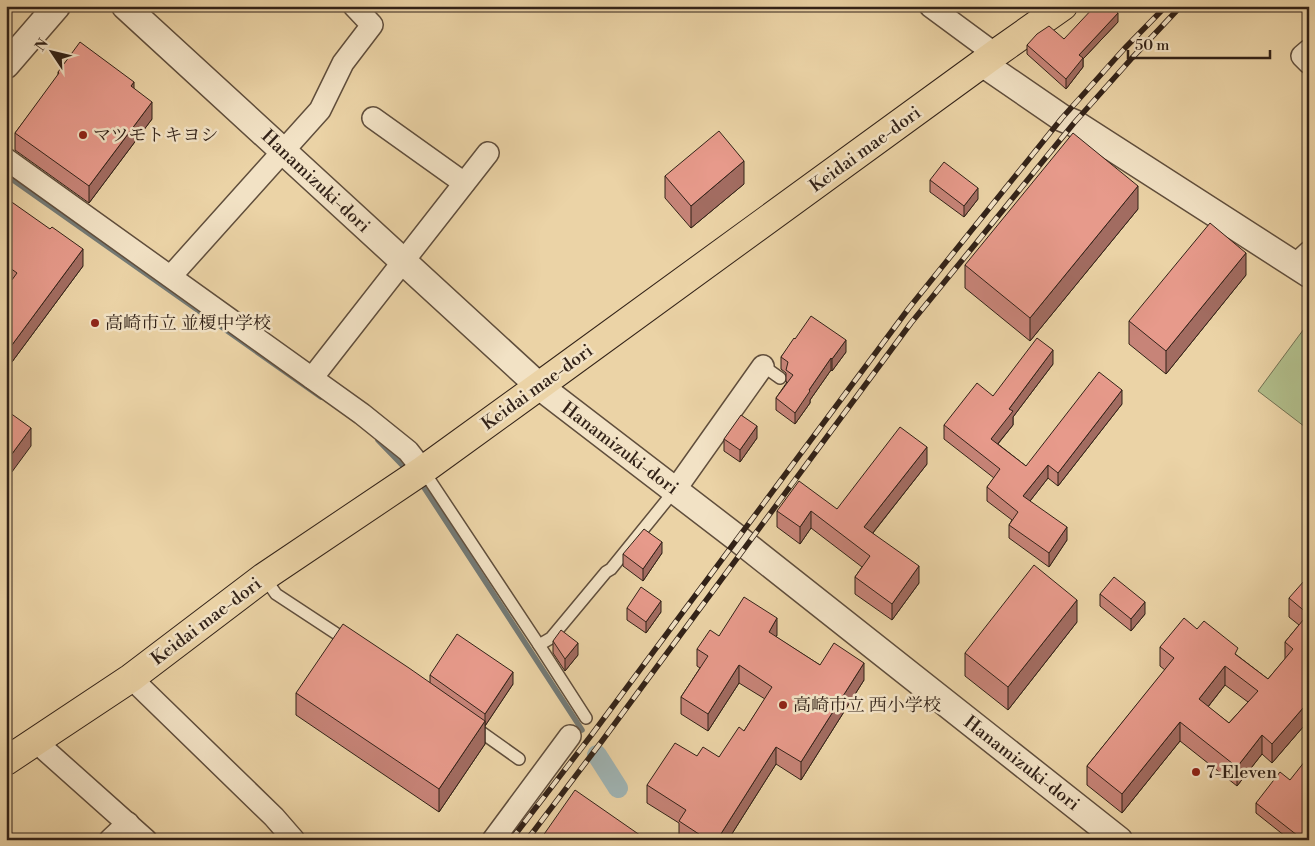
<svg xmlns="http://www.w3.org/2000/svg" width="1315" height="846" font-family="'Libre Bodoni','Noto Serif JP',serif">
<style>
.green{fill:#b1be8b;stroke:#727052}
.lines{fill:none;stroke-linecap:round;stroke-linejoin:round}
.stream{stroke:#737a76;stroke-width:5.5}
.canal{stroke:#9fb4b4;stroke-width:20}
.service-casing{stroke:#604e3c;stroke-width:14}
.minor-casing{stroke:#604e3c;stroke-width:24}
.tertiary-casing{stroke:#604e3c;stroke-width:29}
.primary-casing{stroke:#322218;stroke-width:30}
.service{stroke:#f2e2c5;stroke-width:11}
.minor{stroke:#f2e2c5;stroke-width:21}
.tertiary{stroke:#f2e2c5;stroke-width:26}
.primary{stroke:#ebd3a6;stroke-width:28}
.rail-casing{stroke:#322218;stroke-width:5.5}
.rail{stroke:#f2e2c5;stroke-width:4;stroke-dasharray:11;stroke-linecap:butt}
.wall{fill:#c78478;stroke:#322218;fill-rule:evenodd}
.shaded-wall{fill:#a26c61;stroke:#322218}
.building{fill:#e79a8b;stroke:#322218;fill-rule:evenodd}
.poi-dot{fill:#8f2418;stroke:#f2e2c5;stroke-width:2}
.labels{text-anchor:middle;stroke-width:5;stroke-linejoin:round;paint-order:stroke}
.poi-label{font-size:18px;fill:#322218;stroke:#f2e2c5;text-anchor:start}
.street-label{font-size:18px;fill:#322218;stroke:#f2e2c5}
</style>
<rect width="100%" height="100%" fill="#ebd3a6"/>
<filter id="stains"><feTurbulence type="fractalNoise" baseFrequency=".004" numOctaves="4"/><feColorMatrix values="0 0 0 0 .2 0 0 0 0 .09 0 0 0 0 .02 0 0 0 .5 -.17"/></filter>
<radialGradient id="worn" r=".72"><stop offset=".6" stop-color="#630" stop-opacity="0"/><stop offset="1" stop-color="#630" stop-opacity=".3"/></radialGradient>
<path class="green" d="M1309,322V430L1258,391Z"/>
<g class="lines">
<g class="stream">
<path d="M6,175L321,397"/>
<path d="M378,440L408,471"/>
<path d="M418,481L423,486L582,730"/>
</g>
<path class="canal" d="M597,755L618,788"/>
<g class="service-casing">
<g id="service">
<path d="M763,366L780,378"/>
<path d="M423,470L539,645L586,718"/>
<path d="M264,577L276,594L349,642"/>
<path d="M539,645L551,638L606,572L611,569L675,490"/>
<path d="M474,727L519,759"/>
</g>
</g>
<g class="minor-casing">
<g id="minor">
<path d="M930,6L995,54"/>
<path d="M1309,50L1302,56L1309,63"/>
<path d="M373,118L464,183"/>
<path d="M6,159L362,414L408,451L423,470"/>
<path d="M1295,265L1309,252"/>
<path d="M171,276L320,110L343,63L372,25L354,6"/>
<path d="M312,378L488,153"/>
<path d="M675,490L763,366"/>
<path d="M131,678L274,817L294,840"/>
<path d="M35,741L146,840"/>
<path d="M110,840L128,823"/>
<path d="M493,840L570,736"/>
</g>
</g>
<g class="tertiary-casing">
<g id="tertiary">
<path d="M125,6L539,386L737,538L1119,840"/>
<path d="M982,63L1062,118L1074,123L1309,274"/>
<path d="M6,65L57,6"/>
</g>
</g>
<g class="primary-casing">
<path id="primary" d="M6,761L131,678L264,577L423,470L539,386L995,54L1063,6"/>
</g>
<use href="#service" class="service"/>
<use href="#minor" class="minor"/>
<use href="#tertiary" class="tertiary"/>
<use href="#primary" class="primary"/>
<g class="rail-casing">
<g id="rail">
<path d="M511,840L593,733L909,308L1062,118L1124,49L1166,6"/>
<path d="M527,840L602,741L911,323L1074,123L1132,58L1181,6"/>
</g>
</g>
<use href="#rail" class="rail"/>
</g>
<g class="wall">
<path d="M1118,22L1083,59V67L1066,89L1027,54V45L1064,39Z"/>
<path d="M58,72L152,119L89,203L15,150V133L58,76Z"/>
<path d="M665,176L744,184L691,228L665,198Z"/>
<path d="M930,180L978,199L964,217L930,192Z"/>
<path d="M6,195L7,198L83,266L6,370V288L9,284L6,282Z"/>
<path d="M1138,209L1030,341L965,288V265Z"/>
<path d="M1246,275L1166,374L1129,344V321Z"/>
<path d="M795,339L846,352L832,371L831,370L810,400V403L795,424L776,410V398L787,382H786V373L781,369V357Z"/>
<path d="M1053,364L1013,417V425L998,444L1026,466L1122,404L1058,486L1048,478L1030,501L1067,540L1049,567L1009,538V525L1012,520L987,501V487L994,478L944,439V425L993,396Z"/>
<path d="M757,438L740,462L724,451V439Z"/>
<path d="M927,464L873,533L919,583L892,620L855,594V577L862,567L811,528L800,544L777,527V511L837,509Z"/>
<path d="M662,553L643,581L623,566V554Z"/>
<path d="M1309,585V720L1272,763L1262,754L1237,786L1180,741L1122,813L1087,785V766L1165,670L1160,666V647L1197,629L1238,656L1268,679L1285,659V642L1299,625L1289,617V598ZM1225,685L1248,702L1229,723L1208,707Z"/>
<path d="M1100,594L1145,614L1131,631L1100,606Z"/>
<path d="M627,608L661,612L646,633L627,620Z"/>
<path d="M1077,622L1008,710L965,676V653Z"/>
<path d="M777,635L776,637L820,665L864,680L801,780L776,764L728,840H681L679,838V823L647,803V785L697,756L719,757L744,731L765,699L739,683L708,731L681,714V697L700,668L697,666V649L719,636Z"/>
<path d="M553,641L578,655L565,671L553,653Z"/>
<path d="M430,675L513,684L485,726V744L439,812L296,715V693L430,683Z"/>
<path d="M1290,780L1309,840H1290L1256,813V803Z"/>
</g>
<g class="shaded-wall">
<path d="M1118,13V22L1083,59V67L1066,89V79L1079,55Z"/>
<path d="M134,82V99L131,86Z"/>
<path d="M152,102V119L89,203V186Z"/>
<path d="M744,161V184L691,228V206Z"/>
<path d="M1138,186V209L1030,341V318Z"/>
<path d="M978,188V199L964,217V206Z"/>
<path d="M83,249V266L6,370V353Z"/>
<path d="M1246,253V275L1166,374V351Z"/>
<path d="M846,340V352L832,371V359Z"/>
<path d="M1053,350V364L1013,417V425L991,452V439L1009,409Z"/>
<path d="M831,358V370L810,400V403L795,424V413L809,390Z"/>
<path d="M1122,390V404L1058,486V473Z"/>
<path d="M757,426V438L740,462V450Z"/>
<path d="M31,428V446L6,480V462Z"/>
<path d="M927,447V464L864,544V527Z"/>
<path d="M1048,465V478L1023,510V496Z"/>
<path d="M811,511V528L800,544V527Z"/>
<path d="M1067,527V540L1049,567V553Z"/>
<path d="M662,542V553L643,581V569Z"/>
<path d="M919,566V583L892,620V604Z"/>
<path d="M1077,600V622L1008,710V687Z"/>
<path d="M661,601V612L646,633V622Z"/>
<path d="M1145,602V614L1131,631V619Z"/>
<path d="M777,618V635L769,649V632Z"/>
<path d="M578,643V655L565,671V659Z"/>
<path d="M864,663V680L801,780V762Z"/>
<path d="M739,665V683L708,731V714Z"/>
<path d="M1225,666V685L1199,718V699Z"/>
<path d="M513,672V684L485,726V714Z"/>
<path d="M1309,701V720L1272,763V744Z"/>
<path d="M485,721V744L439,812V789Z"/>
<path d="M1180,722V741L1122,813V794Z"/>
<path d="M1262,735V754L1237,786V767Z"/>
<path d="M776,747V764L728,840H717Z"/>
<path d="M1309,830V840H1302V839Z"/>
</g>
<g class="building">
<path d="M1095,6H1110L1118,13L1079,55L1083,58L1066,79L1027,45L1037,34L1049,26L1064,39Z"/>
<path d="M80,42L134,82L131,86L152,102L89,186L15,133L59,73L58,72Z"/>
<path d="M719,131L744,161L691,206L665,176Z"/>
<path d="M1073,133L1138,186L1030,318L965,265Z"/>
<path d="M944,162L978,188L964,206L930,180Z"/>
<path d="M6,198L50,229L52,227L83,249L6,353V288L17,273L6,265Z"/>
<path d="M1210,223L1246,253L1166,351L1129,321Z"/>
<path d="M811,316L846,340L832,359L831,358L809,390L810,391L795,413L776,398L793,375L786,370L788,362L781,357L794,338L795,339Z"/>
<path d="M1037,338L1053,350L1009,409L1013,411L991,439L1026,466L1099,372L1122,390L1058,473L1048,465L1023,496L1067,527L1049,553L1009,525L1018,512L987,487L1000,469L944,425L977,383L993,396Z"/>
<path d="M6,410L31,428L6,462Z"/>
<path d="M741,415L757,426L740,450L724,439Z"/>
<path d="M900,427L927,447L864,527L919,566L892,604L855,577L870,556L811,511L800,527L777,511L799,481L837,509Z"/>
<path d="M644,529L662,542L643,569L623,554Z"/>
<path d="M1034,565L1077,600L1008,687L965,653Z"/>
<path d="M1114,577L1145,602L1131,619L1100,594Z"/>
<path d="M1304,581L1309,585V701L1272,744L1262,735L1237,767L1180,722L1122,794L1087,766L1174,658L1160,647L1184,618L1197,629L1204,621L1238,648L1235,654L1268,679L1293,649L1285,642L1308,614L1289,598ZM1225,666L1258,691L1229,723L1199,699Z"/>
<path d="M641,587L661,601L646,622L627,608Z"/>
<path d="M744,597L777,618L769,632L820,665L834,643L864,663L801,762L776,747L717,840H708L679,821L686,810L647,785L675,743L697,756L703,747L719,757L739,727L744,731L772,687L739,665L708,714L681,697L708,656L697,649L710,630L719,636Z"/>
<path d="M343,624L409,668L485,721L439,789L296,693Z"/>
<path d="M561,630L578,643L565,659L553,641Z"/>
<path d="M457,634L513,672L485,714L430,675Z"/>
<path d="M1309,756V830L1302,839L1256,803L1280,772L1290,780Z"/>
<path d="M575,790L647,840H540Z"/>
</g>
<g class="poi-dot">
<circle cx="83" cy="135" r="5"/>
<circle cx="95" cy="323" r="5"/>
<circle cx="783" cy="705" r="5"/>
<circle cx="1196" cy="772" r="5"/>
</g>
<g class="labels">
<g class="poi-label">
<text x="93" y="141">マツモトキヨシ</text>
<text x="105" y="329">高崎市立 並榎中学校</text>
<text x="793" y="711">高崎市立 西小学校</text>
<text x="1206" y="778">7-Eleven</text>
</g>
<g class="street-label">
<text transform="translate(865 149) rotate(-36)" y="6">Keidai mae-dori</text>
<text transform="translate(316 181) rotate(43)" y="6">Hanamizuki-dori</text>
<text transform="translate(537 387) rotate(-36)" y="6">Keidai mae-dori</text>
<text transform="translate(620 448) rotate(37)" y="6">Hanamizuki-dori</text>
<text transform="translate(206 621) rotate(-37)" y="6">Keidai mae-dori</text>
<text transform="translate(1022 763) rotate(38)" y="6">Hanamizuki-dori</text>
</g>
</g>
<rect width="1315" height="846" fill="none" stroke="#ebd3a6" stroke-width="25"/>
<rect x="8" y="8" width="1300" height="831" fill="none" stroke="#322218" stroke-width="2.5"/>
<rect x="12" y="12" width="1290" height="821" fill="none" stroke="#322218"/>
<g transform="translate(52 52) rotate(305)" stroke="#f2e2c5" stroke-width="4" paint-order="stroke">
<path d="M0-4L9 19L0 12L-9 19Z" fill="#322218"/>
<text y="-8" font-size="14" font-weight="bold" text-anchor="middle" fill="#322218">N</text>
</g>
<path d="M1128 50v8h142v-8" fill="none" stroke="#322218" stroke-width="2.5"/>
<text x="1135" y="50" font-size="15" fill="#322218" stroke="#f2e2c5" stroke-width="4" paint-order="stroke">50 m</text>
<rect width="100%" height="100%" filter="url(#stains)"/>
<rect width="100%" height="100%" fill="url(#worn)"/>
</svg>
